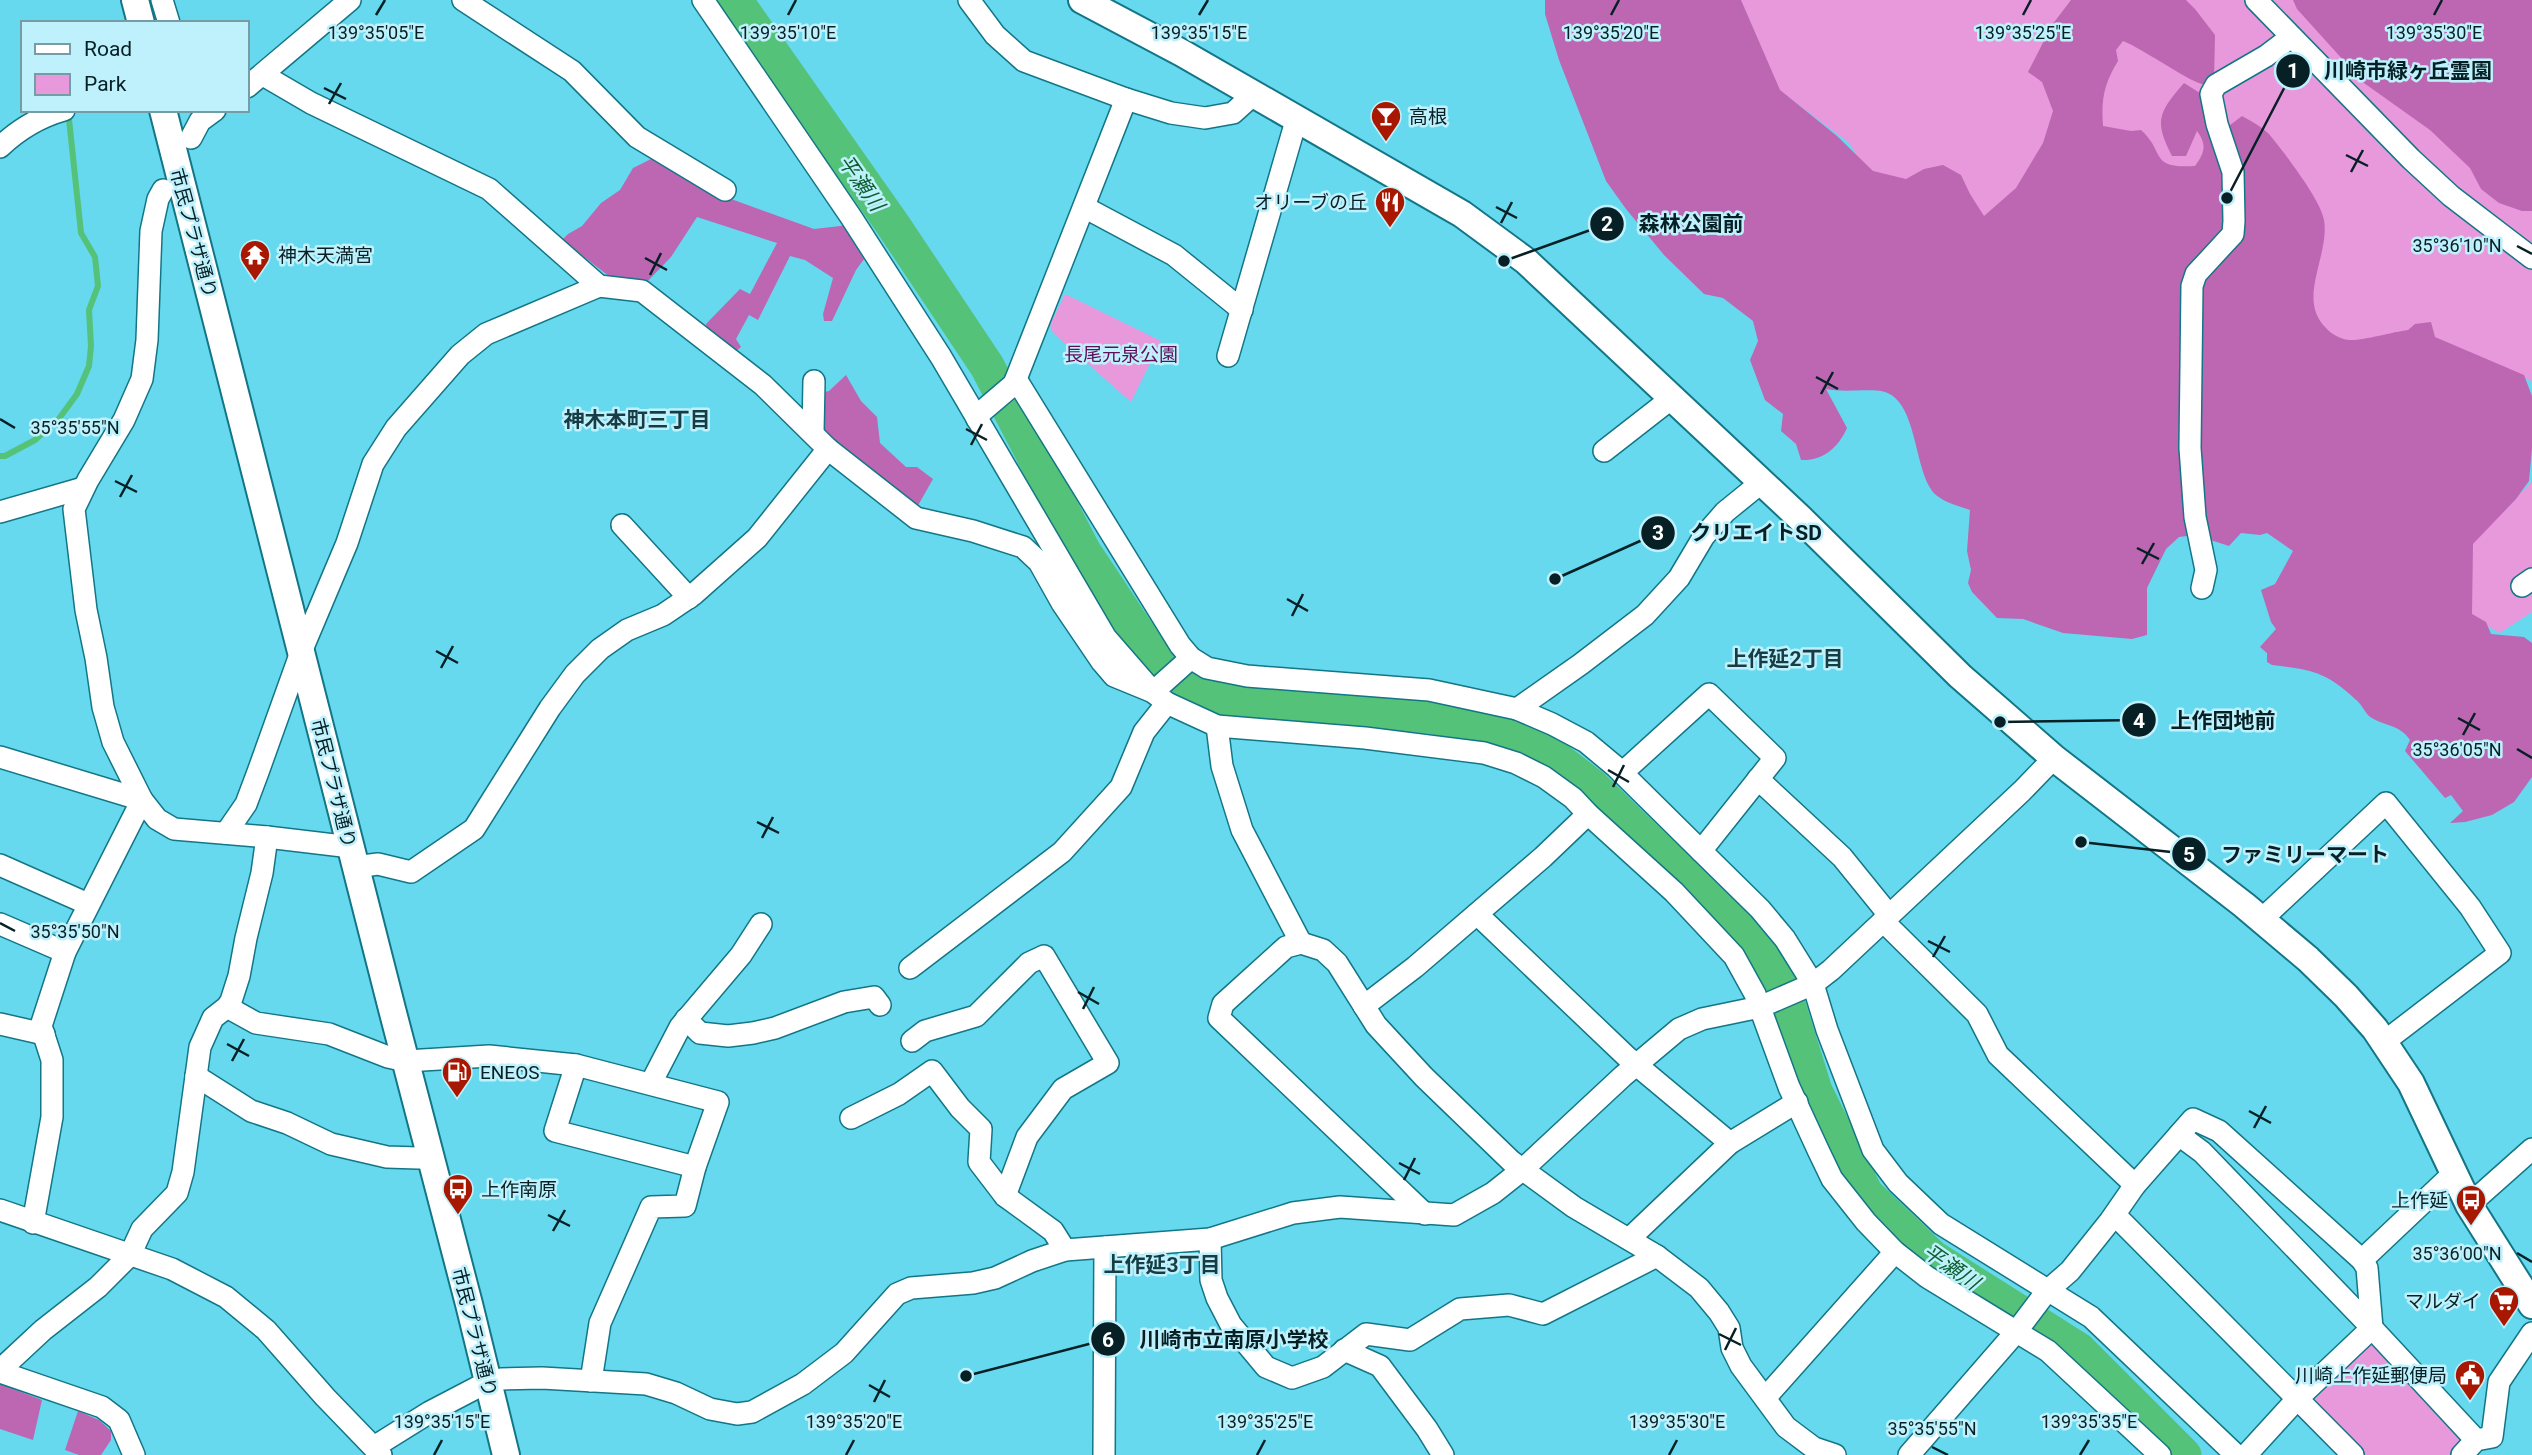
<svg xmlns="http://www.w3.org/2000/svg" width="2532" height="1455" font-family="Roboto,'Noto Sans JP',sans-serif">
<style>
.green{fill:#e799dc}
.forest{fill:#bd66b2}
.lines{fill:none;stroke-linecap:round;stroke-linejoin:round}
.stream{stroke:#55c279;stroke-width:6}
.river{stroke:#55c279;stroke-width:35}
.minor-casing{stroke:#137686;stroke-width:24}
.tertiary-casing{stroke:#137686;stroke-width:30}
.minor{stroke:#fff;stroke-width:21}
.tertiary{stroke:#fff;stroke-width:26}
.ticks{fill:none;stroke:#062025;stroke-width:2.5}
.labels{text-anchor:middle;stroke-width:5;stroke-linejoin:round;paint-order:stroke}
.poi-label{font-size:19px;fill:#062025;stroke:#bef1fc;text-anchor:start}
.street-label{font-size:19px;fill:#062025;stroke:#bef1fc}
.park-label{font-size:19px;fill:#5f0e59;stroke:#bef1fc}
.water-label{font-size:21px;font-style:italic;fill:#0e5e30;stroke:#bef1fc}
.neighbourhood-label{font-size:21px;font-weight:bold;fill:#173c43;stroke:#bef1fc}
.ticks-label{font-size:18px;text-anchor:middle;fill:#062025;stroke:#bef1fc;stroke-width:5;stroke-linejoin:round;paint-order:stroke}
.leader{fill:none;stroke:#062025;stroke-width:2.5}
.callout-dot{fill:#062025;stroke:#bef1fc;stroke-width:2.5}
.mark-label{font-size:21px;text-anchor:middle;font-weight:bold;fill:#fff}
.callout-label{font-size:21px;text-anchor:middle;font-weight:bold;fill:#062025;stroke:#bef1fc;stroke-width:5;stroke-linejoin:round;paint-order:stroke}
</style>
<rect width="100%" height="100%" fill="#66d9ef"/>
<g class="green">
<path d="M1741,0H2532V383L2530,380L2430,339L2353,376L1990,234L1868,174L1849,143L1779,90Z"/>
<path d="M1065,294L1161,341L1131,402L1053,333L1050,325Z"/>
<path d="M2532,481V612L2500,633L2454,608L2446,557L2509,506Z"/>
<path d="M2368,1344L2378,1345L2463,1438L2460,1445L2451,1455H2364L2315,1404L2314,1394Z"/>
</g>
<g class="forest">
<path d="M1545,0H1741L1780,90L1837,136L1873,171L1906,179L1924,169L1943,165L1961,175L1970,194L1984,216L2016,188L2043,143L2053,111L2042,82L2028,72L2052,25L2071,0H2186L2195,9L2215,35L2214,80C2213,80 2204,84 2203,84C2193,84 2140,47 2123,41L2116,50L2118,61C2104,84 2101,99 2103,126L2131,131L2141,130C2166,152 2148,169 2195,166C2205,152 2207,145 2197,131L2186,156H2172C2154,121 2158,113 2184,83L2200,93L2213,138L2242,116C2251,121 2262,127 2269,134C2283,151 2321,200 2324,220C2330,256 2296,299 2326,328C2331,334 2342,340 2350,340C2361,341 2393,332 2408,330L2415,324L2431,322L2435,337L2524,375L2532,396V448L2529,481L2516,499L2473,544L2472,614L2486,622L2491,634L2524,637L2532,643V777L2514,802L2492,815L2465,822L2450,823L2463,811L2451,795L2445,798L2405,751L2410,740C2400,724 2382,726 2369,716C2364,711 2361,703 2355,699C2325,671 2311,670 2272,665L2267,662V653L2260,647L2276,629L2271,622L2261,590L2275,584L2293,551L2267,533L2260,535L2241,533L2229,546L2195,535L2179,537L2166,549L2147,588V635L2132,639L2063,633L2023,619L1997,618L1972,592L1968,583L1971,570L1967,551L1970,510C1958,506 1946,503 1936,495C1913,474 1919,403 1885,392C1870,388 1845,393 1826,389L1847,428C1838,448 1823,461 1801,460L1796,444L1781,431L1783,414L1765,400L1750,360L1758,341L1753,321L1723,298L1704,294L1664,255L1626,209L1606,181L1559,60L1545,14Z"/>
<path d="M2293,0H2532V211H2522L2499,203L2481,189L2470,168L2430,130L2364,83L2297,9Z"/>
<path d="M653,158L709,191L814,229L849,225L867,255L856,270L832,321H824L823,314L833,278L805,260L790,256L758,320L749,315L736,339L741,347L735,352L707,331L706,324L740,289L750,294L777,243L697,217L671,257L644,285L614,280L562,240L568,234L582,226L601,203L620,190L633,168Z"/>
<path d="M846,375L861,401L877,417L880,443L906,467H917L933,479L916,509L821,435L819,393L829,391Z"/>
<path d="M0,1384L42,1400L33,1440L0,1429Z"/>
<path d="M78,1411L99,1420L111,1431V1440L101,1455H79L65,1450Z"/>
</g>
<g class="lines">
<path class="stream" d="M0,456H5L35,440L58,420L77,394L89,366L91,346L89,310L98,286L95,257L81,233L69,119"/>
<path class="river" d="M735,0L893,225L987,366L1084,552L1153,656L1180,684L1212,698L1430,716L1503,733L1553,756L1592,786L1752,941L1780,979L1815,1091L1866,1194L1932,1257L2079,1350L2184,1455"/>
<g class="minor-casing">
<g id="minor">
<path d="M162,0L169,23"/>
<path d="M463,0L572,71L637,137L725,190"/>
<path d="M703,0L851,217L941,357L1106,638L1153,692L1167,703L1217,726L1365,738L1484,753L1516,763L1544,777L1573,798L1588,814L1674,892L1734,956L1755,994L1789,1087L1819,1152L1832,1179L1866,1222L1895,1252L1927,1277L2048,1351L2160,1455"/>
<path d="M969,0L995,35L1024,61L1126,99L1171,113L1205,118L1233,113L1254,94"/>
<path d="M2256,0L2411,159L2451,196L2532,258"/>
<path d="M263,75L311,103L489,189L599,286L642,291L763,385L828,449L916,518L973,531L1023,547L1039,562L1062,603L1102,662L1114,676L1153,692L1191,658"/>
<path d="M247,87L350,0"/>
<path d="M191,138L200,121L215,110"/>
<path d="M0,147C19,129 39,117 64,110"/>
<path d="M1084,207L1174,255L1242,310"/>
<path d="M1228,356L1296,121"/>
<path d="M1016,379L1180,645L1191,658L1207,668L1247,676L1429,690L1517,709L1552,724L1586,742L1616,767L1701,851L1760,909L1785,939L1813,984L1827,1030L1873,1150L1898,1183L1941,1224L2091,1317L2236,1455"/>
<path d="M977,419L980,413L1014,384L1126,99"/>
<path d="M813,432L814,381"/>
<path d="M1604,451L1672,398"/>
<path d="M0,512L83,488"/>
<path d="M622,525L689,598"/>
<path d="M2522,586L2532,579"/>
<path d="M2202,588L2206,570L2195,517L2190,448L2192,286L2196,274L2233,234L2234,221L2233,172L2217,124L2211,94L2216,85L2266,56L2291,37"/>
<path d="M1517,709L1581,664L1645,615L1679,578L1704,536L1725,512L1762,482"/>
<path d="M1217,726L1222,766L1242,830L1301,943"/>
<path d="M0,757L142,800L157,819L174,829L267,837L351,847"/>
<path d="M1622,773L1709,694L1775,758L1701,851"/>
<path d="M1758,779L1842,857L1889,915"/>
<path d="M226,833L246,804L258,772L301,652L347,543L373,464L396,428L460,355L486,334L599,286"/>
<path d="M0,865L88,904"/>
<path d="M355,867L378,864L411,872L474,829L550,708L575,674L600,649L627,630L663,615L694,594L757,538L828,449"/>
<path d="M1477,914L1627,1057L1730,1143"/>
<path d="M2261,920L2386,803L2470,907L2500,953L2384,1042"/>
<path d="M1883,921L1977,1014L1998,1055L2135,1185"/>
<path d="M0,924L65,952"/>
<path d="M910,968L1062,852L1121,787L1144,732L1167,703"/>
<path d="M1364,1006L1415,967L1543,857L1588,814"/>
<path d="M227,1007L256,1023L329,1034L388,1057L406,1061L489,1056L576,1065L718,1102L695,1167L685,1206L651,1207L600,1323L591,1381"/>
<path d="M686,1019L700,1033L728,1036L753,1033L775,1028L844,1002L874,997L880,1005"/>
<path d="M0,1024L44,1034"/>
<path d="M912,1041L925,1031L976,1016L1029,963L1044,956L1108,1063L1063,1089L1027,1137L1005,1196"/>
<path d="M576,1065L555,1131L695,1167"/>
<path d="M196,1076L251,1111L287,1123L331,1144L387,1157L418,1158L431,1156"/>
<path d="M651,1083L680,1027L741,955L761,924"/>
<path d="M851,1118L899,1094L932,1071L960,1108L981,1129L979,1162L1005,1196L1053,1231L1065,1250"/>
<path d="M2179,1135L2202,1152L2372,1328L2476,1440"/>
<path d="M2469,1205L2532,1149"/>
<path d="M0,1210L172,1269L226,1297L266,1330L325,1397L381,1455"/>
<path d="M1425,1214L1219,1018L1223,1004L1286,947L1301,943L1323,950L1337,963L1376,1025L1424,1077L1511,1161L1574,1207L1657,1256L1699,1288L1719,1312L1729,1328L1732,1348L1741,1366L1786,1427L1814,1448L1835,1455"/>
<path d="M2115,1215L2353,1455"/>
<path d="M33,1223L52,1117V1060L41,1026L65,952L142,800L113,742L103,707L96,658L86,610L74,509L88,480L124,420L142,379L147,340L151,231L158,199L163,190"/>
<path d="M1210,1239L1211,1280L1217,1298L1231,1325L1266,1367L1292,1378L1323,1367L1366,1334L1410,1340L1460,1309L1509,1305L1543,1314L1657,1256"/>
<path d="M1629,1239L1730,1143L1797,1102"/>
<path d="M1344,1350L1380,1366L1427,1429L1443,1455"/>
<path d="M0,1370L43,1330L98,1287L130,1255L142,1229L177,1193L183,1172L200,1047L213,1018L227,1007L231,1001L239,976L246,938L262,873L267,837"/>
<path d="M0,1372L102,1407L119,1420L134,1455"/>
<path d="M1766,1397L1895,1252"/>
<path d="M374,1447L430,1412L476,1388L501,1379L542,1378L646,1384L676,1393L710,1409L737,1414L752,1412L803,1384L844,1353L897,1294L911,1288L973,1283L995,1278L1032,1261L1065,1250L1210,1239L1293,1213L1340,1207L1454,1215L1493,1193L1522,1170L1623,1076L1679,1029L1702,1019L1760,1007L1813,984L1831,970L2022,791L2054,758"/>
<path d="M1104,1455L1105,1247"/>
<path d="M1909,1455L2016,1332L2047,1291L2070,1271L2110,1221L2135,1185L2193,1119L2219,1131L2362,1260L2454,1173"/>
<path d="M2246,1455L2298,1398L2372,1328L2367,1268L2362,1260"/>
<path d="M2462,1455L2476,1440L2492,1437L2499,1382L2532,1333"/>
</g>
</g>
<g class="tertiary-casing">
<g id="tertiary">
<path d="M135,0L141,23"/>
<path d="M1082,0L1182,53L1462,214L1526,261L1800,518L1960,676L2054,758L2244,905L2308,959L2346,996L2375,1029L2411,1083L2469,1205L2532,1305"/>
<path d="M163,110L392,1009L469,1304L506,1455"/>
</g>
</g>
<use href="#minor" class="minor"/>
<use href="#tertiary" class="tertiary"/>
</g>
<path class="ticks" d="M376,15L385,0M788,15L796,0M1199,15L1208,0M1611,15L1619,0M2023,15L2031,0M2434,15L2442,0M324,88L346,99M329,104L341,83M2346,155L2368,166M2351,172L2363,150M1496,207L1517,218M1501,223L1512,202M2517,246L2532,254M645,258L667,270M650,275L661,253M1816,377L1838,389M1821,394L1833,372M0,419L15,428M966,429L987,440M971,445L982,424M115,481L137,492M120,497L132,475M2137,548L2159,559M2142,564L2154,543M1287,599L1308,611M1292,616L1303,594M436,651L458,663M441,668L453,646M2458,718L2480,730M2463,735L2475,713M2517,749L2532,758M1608,770L1629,782M1613,787L1624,765M757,822L779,833M762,838L773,817M0,923L15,931M1928,941L1950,952M1933,957L1945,936M1078,992L1099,1004M1083,1009L1094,987M227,1044L249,1056M232,1061L244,1039M2249,1111L2271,1123M2254,1128L2266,1106M1399,1163L1420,1174M1404,1180L1415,1158M548,1215L570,1226M553,1231L565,1210M2517,1253L2532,1262M1719,1334L1741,1345M1725,1350L1736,1328M869,1385L890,1397M874,1402L885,1380M1932,1447L1948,1455M434,1455L442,1440M846,1455L854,1440M1257,1455L1265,1440M1669,1455L1677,1440M2080,1455L2089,1440"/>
<defs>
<g id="bar-pin" transform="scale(1.575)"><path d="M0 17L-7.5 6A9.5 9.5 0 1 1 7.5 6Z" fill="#a81800" stroke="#bef1fc"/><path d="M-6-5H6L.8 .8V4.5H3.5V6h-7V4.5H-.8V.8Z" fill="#fff"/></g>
<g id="restaurant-pin" transform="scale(1.575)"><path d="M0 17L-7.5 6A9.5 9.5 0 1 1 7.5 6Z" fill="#a81800" stroke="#bef1fc"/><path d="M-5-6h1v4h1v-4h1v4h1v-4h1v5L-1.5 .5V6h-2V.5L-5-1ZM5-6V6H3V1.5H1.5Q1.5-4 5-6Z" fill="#fff"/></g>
<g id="temple-pin" transform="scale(1.575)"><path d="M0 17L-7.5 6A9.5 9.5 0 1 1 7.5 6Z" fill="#a81800" stroke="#bef1fc"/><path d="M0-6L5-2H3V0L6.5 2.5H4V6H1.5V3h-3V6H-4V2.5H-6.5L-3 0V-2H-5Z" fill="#fff"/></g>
<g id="fuel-pin" transform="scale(1.575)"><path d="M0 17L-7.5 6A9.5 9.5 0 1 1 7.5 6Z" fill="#a81800" stroke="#bef1fc"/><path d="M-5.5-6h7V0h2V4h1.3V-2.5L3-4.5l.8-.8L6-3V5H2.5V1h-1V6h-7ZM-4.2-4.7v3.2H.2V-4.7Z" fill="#fff"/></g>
<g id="bus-pin" transform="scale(1.575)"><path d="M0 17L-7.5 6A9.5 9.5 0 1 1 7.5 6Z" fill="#a81800" stroke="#bef1fc"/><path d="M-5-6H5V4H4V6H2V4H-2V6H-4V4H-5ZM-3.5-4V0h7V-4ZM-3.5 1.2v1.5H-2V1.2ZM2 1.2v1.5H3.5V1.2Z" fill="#fff"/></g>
<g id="supermarket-pin" transform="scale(1.575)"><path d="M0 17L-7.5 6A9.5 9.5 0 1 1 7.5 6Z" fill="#a81800" stroke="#bef1fc"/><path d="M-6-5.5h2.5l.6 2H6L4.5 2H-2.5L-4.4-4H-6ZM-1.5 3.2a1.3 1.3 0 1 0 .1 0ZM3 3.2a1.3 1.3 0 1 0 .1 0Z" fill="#fff"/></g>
<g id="civic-pin" transform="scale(1.575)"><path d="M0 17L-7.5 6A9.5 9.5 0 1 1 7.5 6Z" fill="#a81800" stroke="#bef1fc"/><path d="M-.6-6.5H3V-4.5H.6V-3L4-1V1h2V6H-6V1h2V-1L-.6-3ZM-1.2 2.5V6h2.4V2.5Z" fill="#fff"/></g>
</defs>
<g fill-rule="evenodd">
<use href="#bar-pin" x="1386" y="116"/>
<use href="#restaurant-pin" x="1390" y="202"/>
<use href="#temple-pin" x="255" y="255"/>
<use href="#fuel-pin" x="457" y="1072"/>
<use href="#bus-pin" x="458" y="1189"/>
<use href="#bus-pin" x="2471" y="1200"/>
<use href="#supermarket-pin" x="2504" y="1301"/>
<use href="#civic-pin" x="2470" y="1375"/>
</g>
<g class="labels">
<g class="poi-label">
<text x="1409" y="123">高根</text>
<text x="1367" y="209" text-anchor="end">オリーブの丘</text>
<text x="278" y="262">神木天満宮</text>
<text x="480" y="1079">ENEOS</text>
<text x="481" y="1196">上作南原</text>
<text x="2448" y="1207" text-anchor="end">上作延</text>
<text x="2481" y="1308" text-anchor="end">マルダイ</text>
<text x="2447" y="1382" text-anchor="end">川崎上作延郵便局</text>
</g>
<g class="street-label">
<text transform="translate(194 233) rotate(75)" y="7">市民プラザ通り</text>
<text transform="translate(334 783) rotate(76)" y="7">市民プラザ通り</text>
<text transform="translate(475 1332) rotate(76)" y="7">市民プラザ通り</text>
</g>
<g class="park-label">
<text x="1121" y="361">長尾元泉公園</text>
</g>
<g class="water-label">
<text transform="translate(861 183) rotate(55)" y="7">平瀬川</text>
<text transform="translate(1951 1267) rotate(35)" y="7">平瀬川</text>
</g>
<g class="neighbourhood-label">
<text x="637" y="427">神木本町三丁目</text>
<text x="1785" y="666">上作延2丁目</text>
<text x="1162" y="1272">上作延3丁目</text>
</g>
</g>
<g class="ticks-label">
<text x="376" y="39">139°35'05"E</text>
<text x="788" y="39">139°35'10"E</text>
<text x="1199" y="39">139°35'15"E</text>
<text x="1611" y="39">139°35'20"E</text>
<text x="2023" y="39">139°35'25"E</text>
<text x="2434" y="39">139°35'30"E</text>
<text x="2457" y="252">35°36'10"N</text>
<text x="75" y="434">35°35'55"N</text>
<text x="2457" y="756">35°36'05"N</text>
<text x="75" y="938">35°35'50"N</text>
<text x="2457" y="1260">35°36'00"N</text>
<text x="442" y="1428">139°35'15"E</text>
<text x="854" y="1428">139°35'20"E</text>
<text x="1265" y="1428">139°35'25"E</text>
<text x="1677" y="1428">139°35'30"E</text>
<text x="2089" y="1428">139°35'35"E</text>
<text x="1932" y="1435">35°35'55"N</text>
</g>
<path class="leader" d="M2227 198L2293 71M1504 261L1607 224M1555 579L1658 533M2000 722L2139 720M2081 842L2189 854M966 1376L1108 1339"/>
<g class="callout-dot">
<circle cx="2227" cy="198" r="7"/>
<circle cx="1504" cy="261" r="7"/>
<circle cx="1555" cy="579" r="7"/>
<circle cx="2000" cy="722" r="7"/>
<circle cx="2081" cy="842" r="7"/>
<circle cx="966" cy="1376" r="7"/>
<circle cx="2293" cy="71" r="18"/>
<circle cx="1607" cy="224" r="18"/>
<circle cx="1658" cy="533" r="18"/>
<circle cx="2139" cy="720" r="18"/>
<circle cx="2189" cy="854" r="18"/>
<circle cx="1108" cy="1339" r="18"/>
</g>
<g class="mark-label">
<text x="2293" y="78">1</text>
<text x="1607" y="231">2</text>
<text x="1658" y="540">3</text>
<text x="2139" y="728">4</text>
<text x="2189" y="862">5</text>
<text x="1108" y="1347">6</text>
</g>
<g class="callout-label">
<text x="2408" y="78">川崎市緑ヶ丘霊園</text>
<text x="1691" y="231">森林公園前</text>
<text x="1756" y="540">クリエイトSD</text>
<text x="2223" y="728">上作団地前</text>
<text x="2305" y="862">ファミリーマート</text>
<text x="1234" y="1347">川崎市立南原小学校</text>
</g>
<rect x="21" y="21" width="228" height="91" fill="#bef1fc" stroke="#749da6" stroke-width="2"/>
<rect x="35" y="44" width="35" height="10" fill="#ffffff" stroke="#749da6" stroke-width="2"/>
<text x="84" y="56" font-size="21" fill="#062025">Road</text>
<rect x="35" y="74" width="35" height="21" fill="#e799dc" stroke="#749da6" stroke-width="2"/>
<text x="84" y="91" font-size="21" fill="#062025">Park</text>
</svg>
